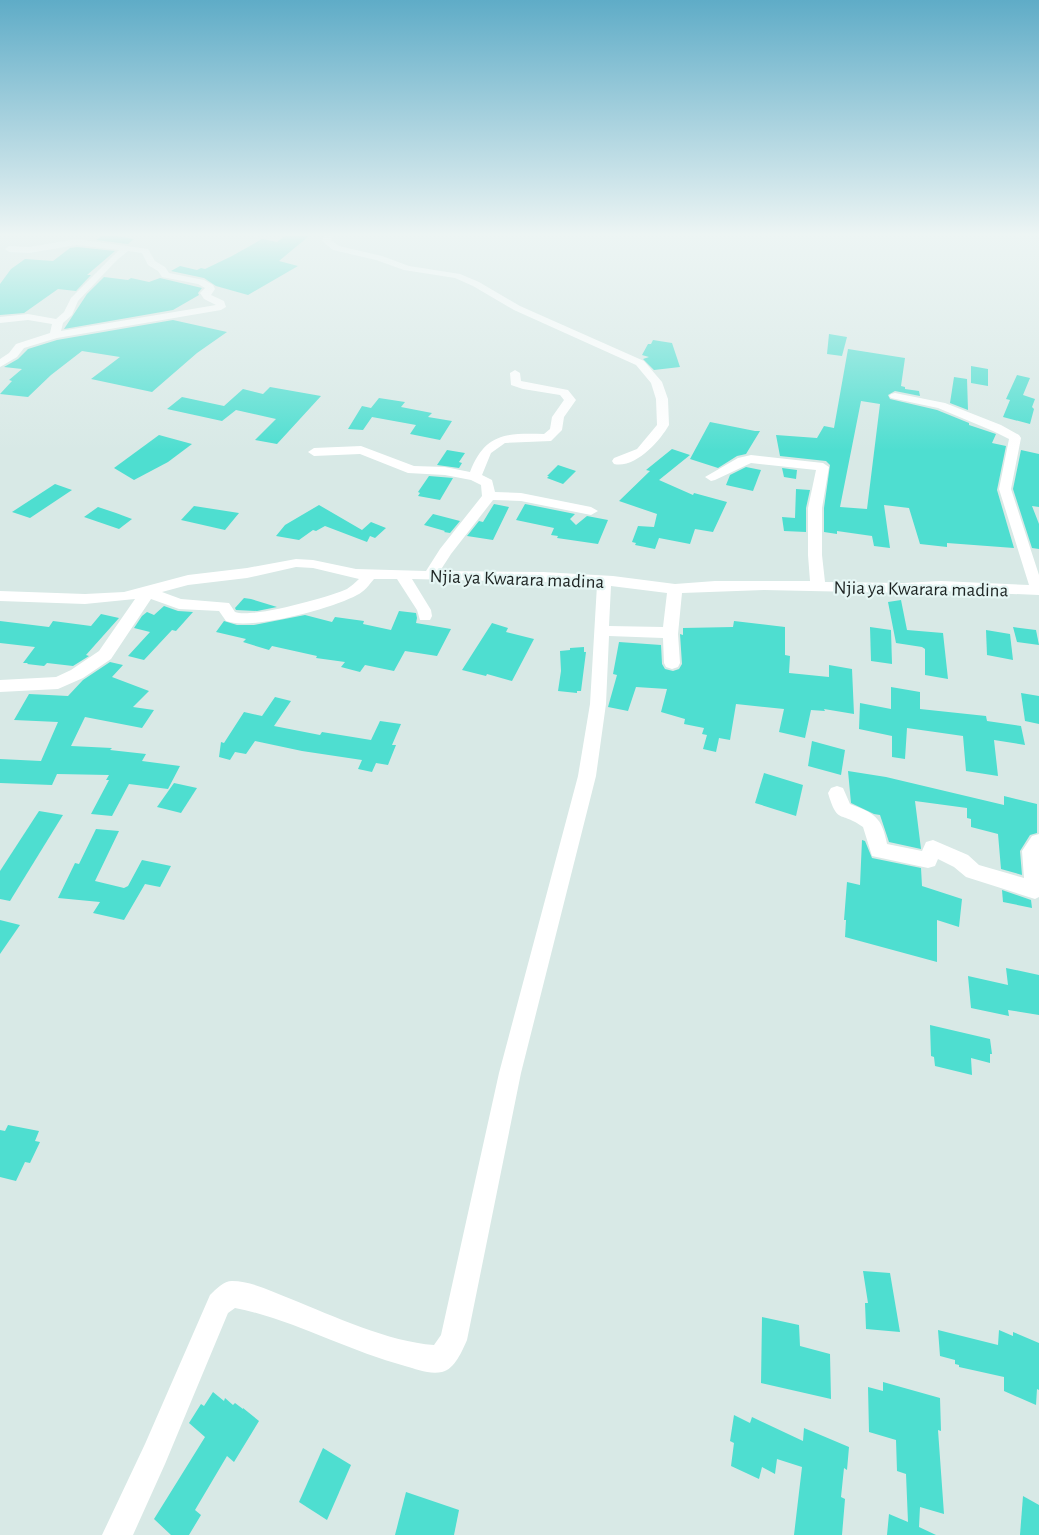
<svg xmlns="http://www.w3.org/2000/svg" width="1039" height="1535" font-family="'Alegreya Sans',sans-serif">
<style>
.building{fill:#4eded0;fill-rule:evenodd}
.lines{fill:none;stroke-linecap:round;stroke-linejoin:round}
.minor{fill:#fff;fill-rule:evenodd}
.labels{text-anchor:middle;stroke-width:4.5;stroke-linejoin:round;paint-order:stroke}
.street-label{font-size:19px;fill:#1d2322;stroke:#e5f6f4}
</style>
<rect width="100%" height="100%" fill="#d8e9e6"/>
<g class="building">
<path d="M102,236H117L134,239L128,244L96,240Z"/>
<path d="M285,236H309L279,261L298,266L248,295L216,286L204,278L171,271L180,266L197,270L201,268L205,269L232,256L262,239L277,242Z"/>
<path d="M77,247L115,251L87,275H91L76,291L58,289L24,313L0,315V284L11,269L25,259L53,261L70,248Z"/>
<path d="M104,277L128,280L131,278L149,282L160,278L202,288L198,293L199,295L173,310L64,329L87,294Z"/>
<path d="M173,320L227,332L197,353L152,392L91,379L120,357L82,351L51,375L28,397L0,394L12,381L9,380L22,369L4,367L18,359L28,349L57,340Z"/>
<path d="M829,334L847,337L842,356L827,354Z"/>
<path d="M653,340L672,343L680,367L654,370L643,359L649,357L642,355L648,344H651Z"/>
<path d="M848,349L905,358L901,386L905,387V389L919,391L920,396L895,391L888,395L890,399L937,410L969,423V425L996,434L992,443L1006,446L997,490L1014,548L947,543V547L920,544L909,508L884,505L890,548L874,546L872,536L837,531V534L824,532V508L830,465L826,461L780,456L776,435L817,438L824,426L834,428ZM861,401L880,404L867,509L840,507Z"/>
<path d="M971,366L988,369V386L971,383Z"/>
<path d="M1017,375L1030,378L1023,395L1035,399L1032,407L1034,409L1030,424L1003,417L1010,400L1006,399Z"/>
<path d="M954,377L967,379L968,410L950,403Z"/>
<path d="M270,387L321,396L277,444L255,440L276,419L236,410L222,421L167,409L182,397L224,406L243,389L263,394Z"/>
<path d="M379,398L405,402L401,407L432,413L428,417L452,421L440,440L410,434L416,425L372,417L363,430L348,429L362,406L371,408Z"/>
<path d="M710,422L755,431H760L746,454L737,456L718,468L690,459Z"/>
<path d="M159,435L192,444L168,462L134,480L114,468Z"/>
<path d="M672,449L690,455L659,480L693,495L694,493L727,502L713,532L695,529L690,544L659,538L655,549L635,545L636,543L632,542L638,526L654,527L657,514L619,501L650,471L646,470Z"/>
<path d="M447,450L465,453L459,462L462,463L459,468L437,465Z"/>
<path d="M1021,450L1039,454V507L1032,506L1039,524V549L1032,548L1013,489Z"/>
<path d="M558,465L576,471L563,484L547,478L549,476H547Z"/>
<path d="M746,467L761,470L753,491L726,485L730,475Z"/>
<path d="M782,468L797,470L796,479L784,477Z"/>
<path d="M429,476L453,478L440,500L418,496L420,493L418,492Z"/>
<path d="M55,484L72,490L30,518L12,512Z"/>
<path d="M796,489L810,490L806,508V532L784,531L782,517L795,518Z"/>
<path d="M494,504L509,507L493,540L467,536L479,521L483,522Z"/>
<path d="M525,504L575,514L570,519L576,525L587,516L608,520L598,544L557,538L558,536L551,535L554,528L516,520Z"/>
<path d="M319,505L362,530L371,522L386,528L375,538L370,536L367,542L325,526L316,531L313,530L299,540L276,536L285,525Z"/>
<path d="M194,506L239,513L225,530L181,520Z"/>
<path d="M98,507L116,513L132,519L119,529L84,517Z"/>
<path d="M433,514L460,521L450,533L444,532L445,531L424,525Z"/>
<path d="M244,598L251,599L277,607L257,611L236,610L235,608Z"/>
<path d="M901,600L907,630L943,633L948,679L925,675V649L922,647L896,643L888,602Z"/>
<path d="M164,606L178,611L193,612L176,631L172,630L144,660L128,656L150,632L134,628L142,616L147,612L154,615Z"/>
<path d="M399,611L416,613L417,618L416,623L451,629L437,656L405,651L394,671L365,665L360,672L341,667L345,662L316,658L317,656L272,646L269,650L243,642L246,639L216,632L224,621L237,625H254L305,615L332,622L335,617L364,621L363,624L391,630Z"/>
<path d="M101,614L119,618L86,655L89,656L73,666L47,663L44,666L27,664L28,663H23L35,647L0,643V621L49,627L53,621L91,626Z"/>
<path d="M734,621L785,627V655L790,656L789,673L829,677V665L852,669L854,714L824,709L825,711L811,710L805,738L779,732L784,709L736,704L730,740L719,738L716,752L703,749L707,735L702,734L704,728L684,724L685,719L661,712L667,689L636,687L628,711L608,707L617,675L613,674L619,642L661,645L662,664L665,669L673,671L679,669L682,664L680,634L683,635V628L733,627Z"/>
<path d="M492,623L508,628L506,632L534,639L512,681L487,674L486,676L462,670Z"/>
<path d="M870,627L891,630L892,664L871,661Z"/>
<path d="M1013,627L1036,630L1039,645L1017,642Z"/>
<path d="M986,630L1010,634L1013,660L987,655Z"/>
<path d="M584,647V652H586L581,691H577V693L558,691L561,671L560,651L570,650V648Z"/>
<path d="M110,662L123,665L112,677L149,691L133,707L154,710L142,728L85,717L71,746L112,748L110,750L146,754L142,761L180,766L168,789L129,784L112,816L91,814L109,780H106L109,775L57,774L52,785L0,783V759L41,761L58,722L14,720L29,694L68,696L83,680Z"/>
<path d="M891,687L920,692V709L986,716L987,721L1021,726L1025,745L994,740L998,776L966,771L963,736L907,728L905,759L892,757V736L859,729L860,703L891,709Z"/>
<path d="M1021,693L1039,696V724L1025,721Z"/>
<path d="M275,697L291,701L274,726L320,735L322,732L371,740L380,721L401,724L392,745H396L388,765L376,763L372,772L358,769L362,760L302,751L255,741L246,754L235,752L230,760L219,757L221,742L224,743L244,712L262,716Z"/>
<path d="M812,741L845,750L841,775L808,766Z"/>
<path d="M848,771L886,777L1004,805V796L1037,804V833L1030,835L1020,851L1022,875L1001,869L998,834L971,827V819L967,818V808L915,801L921,849L889,842L880,815L874,814L851,803Z"/>
<path d="M764,773L803,785L796,816L755,803Z"/>
<path d="M174,783L197,788L181,813L157,807Z"/>
<path d="M39,811L63,815L10,901L0,899V871Z"/>
<path d="M96,829L119,831L95,881L124,888L128,886L142,860L171,866L160,887L145,884L124,920L93,913L100,902L58,898L75,863L79,864Z"/>
<path d="M862,840L865,841L872,858L921,868L922,886L962,899L959,927L937,920V962L845,937L846,920H844L847,882L860,885Z"/>
<path d="M1002,890L1031,900L1032,908L1003,902Z"/>
<path d="M0,920L20,925L0,954Z"/>
<path d="M1006,968L1039,975V1015L1008,1010L1009,1016L971,1008L968,976L1008,985Z"/>
<path d="M930,1025L990,1039L992,1054H990V1063L971,1058L972,1075L935,1066L934,1057L931,1056Z"/>
<path d="M8,1125L39,1131L35,1141L40,1142L30,1163L25,1162L16,1181L0,1177V1130L5,1131Z"/>
<path d="M863,1271L890,1273L900,1332L866,1329L865,1303H868Z"/>
<path d="M762,1317L799,1325L800,1346L830,1354L831,1399L761,1383Z"/>
<path d="M938,1330L998,1345L999,1330L1013,1336V1332L1039,1343V1390L1037,1389L1036,1405L1004,1391V1377L959,1367V1365L955,1364V1360L940,1356Z"/>
<path d="M883,1382L940,1398L941,1431L938,1430L944,1514L920,1507L919,1527L936,1535H887L889,1514L908,1522L906,1474L897,1471L896,1440L869,1432L868,1387L883,1391Z"/>
<path d="M213,1392L224,1401L225,1398L233,1405L235,1403L243,1409V1408L259,1421L234,1462L227,1456L195,1510L201,1515L189,1535H171L154,1519L205,1437L189,1423L201,1404L204,1406Z"/>
<path d="M734,1415L750,1423L752,1417L803,1441L804,1428L849,1447L847,1470L844,1468L841,1497L845,1499L842,1535H794L802,1467L777,1459L775,1474L762,1467L759,1479L731,1466L734,1443L730,1441Z"/>
<path d="M323,1448L351,1465L327,1520L299,1502Z"/>
<path d="M406,1492L459,1510L454,1535H395Z"/>
<path d="M1023,1496L1039,1505V1535H1020Z"/>
</g>
<g class="lines">
<g class="minor">
<path d="M324,236H333L331,240L339,246L382,256L409,266L460,274L479,282L520,306L644,361L662,382L668,399L669,425C660,441 635,469 614,464L612,461L614,458L637,449L657,425L656,399L651,383L636,365L514,310L473,286L455,278L404,270L376,260L333,250L322,241Z"/>
<path d="M77,239L148,249L155,261L165,267L169,273L204,280L213,285L215,289L211,295L224,301L226,307L221,310L57,338L24,348L17,357L0,367V359L9,353L16,344L50,333L52,324L28,320L0,323V317L28,314L56,319L64,312L71,298L119,250L77,245L29,253L9,252L5,249L9,246L29,247ZM128,251L142,253L148,265L158,271L162,277L198,284L205,288L200,293L204,299L216,305L61,331L63,323L72,315L78,301L117,260Z"/>
<path d="M515,370L520,373L521,381L568,390L576,400L564,417L562,430L551,441L505,443L491,453L482,475L492,480L495,492L521,493L591,507L598,511L591,515L521,501L493,500L451,554L440,571L543,572L613,576L675,584L715,581H810L808,555V508L816,470L751,463L715,480L711,481L705,477L738,458L751,455L823,463L829,467L822,508V555L825,582L903,583L941,581L1029,585L999,489L1009,439L993,431L938,408L891,398L889,396L891,394L895,393L945,403L1001,425L1019,435L1021,438L1011,489L1039,575V595L941,591L903,593L764,590L682,593L678,634L680,663L678,667L672,669L666,667L664,663L663,638L609,636L606,704L596,776L521,1073L467,1340C462,1351 455,1369 442,1372C430,1375 416,1369 405,1366C347,1351 293,1319 235,1308L228,1313L165,1464L133,1535H102L145,1444L210,1295C216,1289 224,1281 232,1281C252,1281 273,1292 291,1299C333,1316 389,1342 434,1345L441,1335L499,1073L578,776L590,704L597,585L543,582L412,579L431,610L432,616L430,620H420L417,610L397,579H374C369,585 364,592 357,595C334,608 250,631 226,621L219,611L179,609L151,599L111,659L83,678L58,689L0,692V680L56,677L71,670L99,651L135,599L85,604L0,601V591L85,594L124,592L188,575L247,568L296,559L313,560L356,569L426,571L440,549L482,496L481,485L471,480L445,475L408,473L360,454L314,456L308,452L314,448L361,446L414,466L445,467L470,472C485,433 506,433 544,434L550,429L552,417L564,400L560,395L523,389L511,385L510,373ZM296,567L313,568L359,579C355,583 351,586 347,589C329,597 251,619 235,612L229,603L181,599L162,592L188,585L247,578ZM611,586L667,593L663,627L609,626Z"/>
<path d="M837,786L843,788L850,804C874,813 882,817 887,844L922,851L926,842L933,840L968,855L979,865L1024,878L1022,851L1032,836L1039,834V897L1035,899L966,877L954,867L938,859L935,866L928,868L872,856L863,827C840,810 838,826 828,793L831,788Z"/>
</g>
</g>
<linearGradient id="sky" x2="0" y2="1"><stop stop-color="#5facc7"/><stop offset="0.52" stop-color="#edf5f4"/><stop offset="1" stop-color="#edf5f4" stop-opacity="0"/></linearGradient>
<rect width="1039" height="451" fill="url(#sky)"/>
<g class="labels">
<g class="street-label">
<text transform="translate(517 578) rotate(2)" y="7">Njia ya Kwarara madina</text>
<text transform="translate(921 588) rotate(1)" y="7">Njia ya Kwarara madina</text>
</g>
</g>
</svg>
